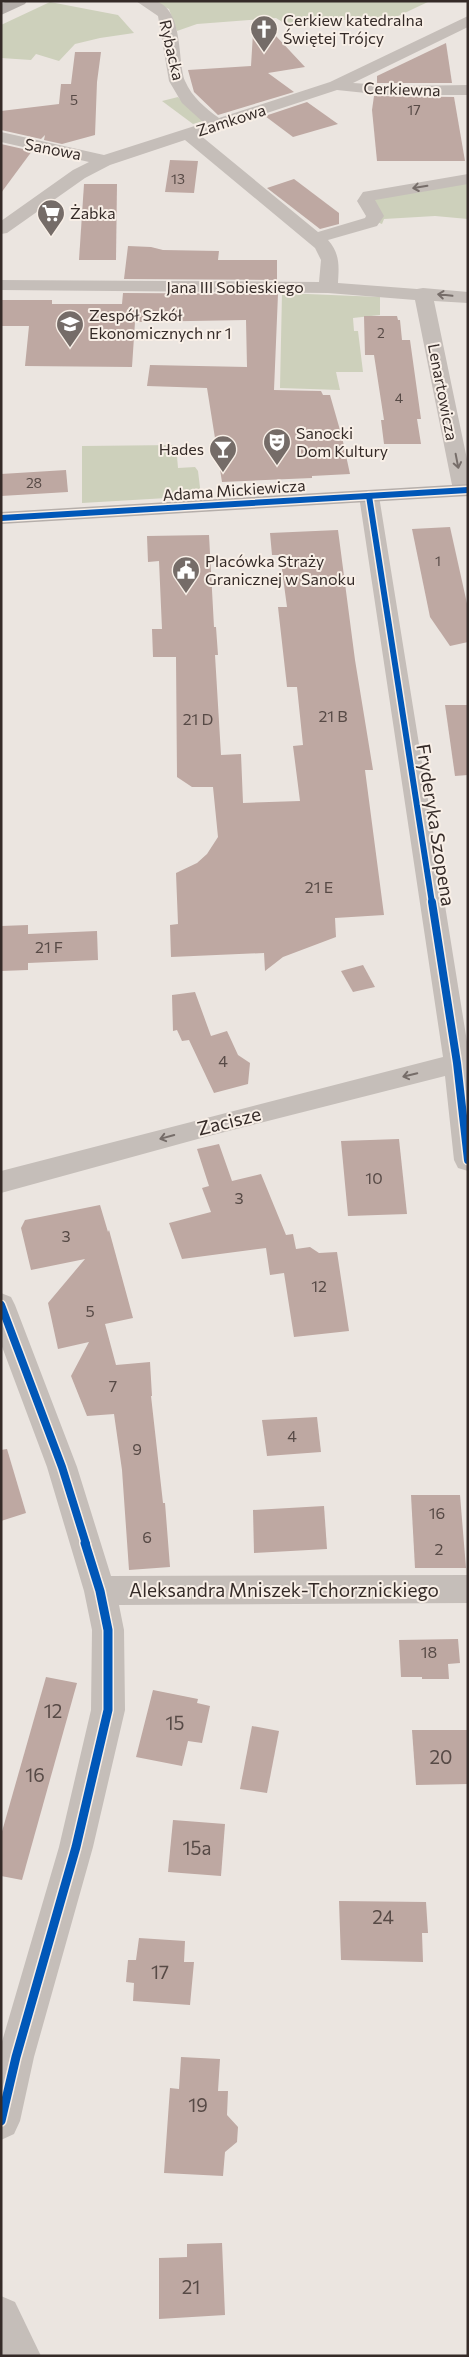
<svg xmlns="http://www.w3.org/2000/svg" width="469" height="2357" font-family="Commissioner,sans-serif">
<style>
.green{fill:#cdd0bb}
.building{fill:#bea8a2}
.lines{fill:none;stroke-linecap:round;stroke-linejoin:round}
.street{fill:#c5beb9;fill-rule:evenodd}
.secondary{fill:#b5aeaa;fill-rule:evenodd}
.cycleway-far2-casing{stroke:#f8efe7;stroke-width:9}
.cycleway-far1-casing{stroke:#f8efe7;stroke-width:11}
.cycleway-casing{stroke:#f8efe7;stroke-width:12}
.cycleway-far2{stroke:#0057b8;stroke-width:6}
.cycleway-far1{stroke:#0057b8;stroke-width:8}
.cycleway{stroke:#0057b8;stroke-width:9}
.oneway{stroke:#766d69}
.labels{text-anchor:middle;stroke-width:4;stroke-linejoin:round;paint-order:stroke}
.far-number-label{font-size:14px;fill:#574a46}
.far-poi-label{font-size:16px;fill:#352b28;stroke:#f8efe7;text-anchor:start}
.far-street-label{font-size:16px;fill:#352b28;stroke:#f8efe7}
.number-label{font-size:16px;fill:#574a46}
.street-label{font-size:19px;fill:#352b28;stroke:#f8efe7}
.near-number-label{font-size:19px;fill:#574a46}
</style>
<rect width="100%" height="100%" fill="#ebe5e0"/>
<g class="green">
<path d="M151,1H430L396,17L284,23L276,18L197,24L177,31L169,9Z"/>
<path d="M50,2L118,15L134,33L100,38L75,44L59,61L36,54L31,60L1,58V25Z"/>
<path d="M178,97L203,121L193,124L162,101Z"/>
<path d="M468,182V219L435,216L384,219L382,224L377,222L373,200L381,196Z"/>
<path d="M282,293L380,297V315L353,318L354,331H358L363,372H336L340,390L280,388Z"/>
<path d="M176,445L178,468L195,467L198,471L201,496L82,503V446Z"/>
</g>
<g class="building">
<path d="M253,33L270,37L276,36L305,67L268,73L294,92L218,115L194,92L188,70L251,66Z"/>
<path d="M446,43L452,83H377V76Z"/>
<path d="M75,52H101L97,82L95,135L62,144L44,140L45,135L41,139L1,130V111L59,104L61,84H71Z"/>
<path d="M374,96L454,97L465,161H377L372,110Z"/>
<path d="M307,102L338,124L293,137L265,116Z"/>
<path d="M1,144L32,151L1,193Z"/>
<path d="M170,160L198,161L194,193L165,192Z"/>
<path d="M294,179L339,213V224L320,229L267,188Z"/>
<path d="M84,184H117L116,260H79Z"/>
<path d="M128,246L151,247L163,250L219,251L218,260H277V280L124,279Z"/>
<path d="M123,293L278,294L274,390L321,391L323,395H330L342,437L350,474L312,476V478L222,482L207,388L147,386L150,365L247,367L246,320L135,322L132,367L25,366L29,326H1V300H52V304H122Z"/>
<path d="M364,316H397L398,320H400L402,340H410L421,419H417L421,444H384L381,420H384L374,355H365Z"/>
<path d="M66,470L68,492L1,496V474Z"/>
<path d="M450,527L468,608V642L450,646L430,617L412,529Z"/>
<path d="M338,530L355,660L373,770H365L384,915L335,918L336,937L283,957L265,971L264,953L171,957L170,925L178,924L176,873L197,863L207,854L218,837L213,787H192L177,777L176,657H153L152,629H162L159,561L148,562L147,536L209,535L214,627H216L218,655H215L221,755L241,754L243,803L300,801L293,746L303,745L297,687H287L278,607H287L280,555H272L270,533Z"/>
<path d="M445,705H468V775L455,776Z"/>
<path d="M28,925V934L97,931L98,960L28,963V970L1,971V926Z"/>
<path d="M363,965L375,987L353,992L341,971Z"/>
<path d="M195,992L211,1036L227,1031L238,1055L250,1063L248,1084L214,1093L189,1040L182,1041L177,1030L173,1031L172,995Z"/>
<path d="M399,1139L407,1214L348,1216L341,1141Z"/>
<path d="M219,1144L232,1181L261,1174L286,1235L293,1234L296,1249L310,1247L319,1253L337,1252L349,1331L294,1337L284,1273L270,1275L266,1248L182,1259L169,1223L211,1212L202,1188L209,1186L197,1149Z"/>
<path d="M100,1205L108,1232L109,1230L133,1318L105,1324L116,1365L150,1362L152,1396H151L163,1503H165L170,1567L129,1570L122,1470L114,1414L87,1416L71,1376L89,1342L58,1349L48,1303L85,1259L31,1270L21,1228L25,1220Z"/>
<path d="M317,1417L321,1452L267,1456L262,1420Z"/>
<path d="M7,1449L26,1513L1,1521V1450Z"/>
<path d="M411,1495H460L466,1568H415Z"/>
<path d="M324,1506L327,1549L254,1553L253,1510Z"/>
<path d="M458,1639L460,1663L448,1664L449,1679H422V1677H401L399,1640Z"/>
<path d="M46,1677L77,1683L22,1880L1,1876V1835Z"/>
<path d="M153,1690L198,1699L197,1703L210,1706L202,1743L188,1741L182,1766L136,1757Z"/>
<path d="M252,1726L279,1731L267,1793L240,1789Z"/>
<path d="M412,1730H468V1784L416,1785Z"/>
<path d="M173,1820L225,1824L221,1876L168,1872Z"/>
<path d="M339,1901L426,1902L428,1933H422L423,1962L341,1960Z"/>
<path d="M139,1938L185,1941L184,1962H194L190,2005L133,2001L134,1983L126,1982L128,1960H136Z"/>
<path d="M181,2057L220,2059L218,2091H228L227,2115L238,2127L237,2142L225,2152L223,2176L164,2173L170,2088L179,2089Z"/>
<path d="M222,2243L225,2315L159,2319V2258L187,2257V2244Z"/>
</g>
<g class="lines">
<g class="street">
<path d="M136,1C141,1 149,0 155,1C184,9 177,58 185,81C192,97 205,108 219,118L330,82L468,16V27L353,83L401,86L468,85V95H385L337,90L200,135L318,232L365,218L366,216L357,201L363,192L468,174V184L375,200L384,216L377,226L328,240C340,254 339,265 338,283L417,289L423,288L468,292V303L434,301L468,464V495L456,494L453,490L415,300L328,293L1,290V280L319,282L321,260L315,248L185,140L110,165L85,178L7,233L1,234V221L73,170L89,162L1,142V132L104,155L204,123L182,103L169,81L158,16Z"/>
<path d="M369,490L376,492L379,496L468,1048V1171L458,1168L454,1160L445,1076L205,1137L1,1193V1171L443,1057L359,496L362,492Z"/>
<path d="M1,1293L11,1297L15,1305L77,1467L111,1576L468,1575V1603L119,1605L124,1630L125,1710L93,1847L34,2057L20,2121L14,2134L1,2140V2045L59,1847L91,1710L92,1630L84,1591L47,1467L1,1344Z"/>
<path d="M1,2296L15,2302L41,2356H1Z"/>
</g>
<g class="secondary">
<path d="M7,1H27L25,4L1,15V4Z"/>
<path d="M468,484V496L1,524V512Z"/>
</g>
<g class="cycleway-far2-casing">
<g id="cycleway-far2">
<path d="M369,496L432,903"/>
<path d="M1,518L468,490"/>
</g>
</g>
<g class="cycleway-far1-casing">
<g id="cycleway-far1">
<path d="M432,902L457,1063L468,1160"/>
<path d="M1,1305L62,1467L86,1544"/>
</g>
</g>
<g class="cycleway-casing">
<path id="cycleway" d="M1,2121L16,2057L76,1847L108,1710V1630L100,1591L85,1543"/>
</g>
<use href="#cycleway-far2" class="cycleway-far2"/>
<use href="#cycleway-far1" class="cycleway-far1"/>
<use href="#cycleway" class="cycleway"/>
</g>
<defs><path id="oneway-shaft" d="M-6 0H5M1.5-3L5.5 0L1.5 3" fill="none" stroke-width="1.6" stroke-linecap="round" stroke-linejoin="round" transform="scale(1.25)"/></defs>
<g class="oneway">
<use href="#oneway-shaft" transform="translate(420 187) rotate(171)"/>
<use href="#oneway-shaft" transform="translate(445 295) rotate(-174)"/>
<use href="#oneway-shaft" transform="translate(457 461) rotate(79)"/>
<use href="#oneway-shaft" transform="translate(410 1075) rotate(166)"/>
<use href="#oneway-shaft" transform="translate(167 1137) rotate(165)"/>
</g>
<defs>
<g id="church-pin" transform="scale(1.4375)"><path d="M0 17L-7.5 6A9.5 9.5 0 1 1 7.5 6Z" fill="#756c68" stroke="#f8efe7"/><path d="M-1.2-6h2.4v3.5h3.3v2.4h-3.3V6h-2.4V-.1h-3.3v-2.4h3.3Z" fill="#fff"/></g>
<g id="supermarket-pin" transform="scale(1.4375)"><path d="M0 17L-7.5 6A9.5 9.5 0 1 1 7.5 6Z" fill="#756c68" stroke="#f8efe7"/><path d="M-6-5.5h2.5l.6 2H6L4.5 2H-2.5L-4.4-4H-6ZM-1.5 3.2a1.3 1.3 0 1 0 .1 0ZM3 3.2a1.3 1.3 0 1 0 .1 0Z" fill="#fff"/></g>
<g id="school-pin" transform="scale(1.4375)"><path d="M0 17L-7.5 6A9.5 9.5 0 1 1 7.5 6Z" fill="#756c68" stroke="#f8efe7"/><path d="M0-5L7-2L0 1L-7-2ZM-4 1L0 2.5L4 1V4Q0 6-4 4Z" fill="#fff"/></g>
<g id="theatre-pin" transform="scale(1.4375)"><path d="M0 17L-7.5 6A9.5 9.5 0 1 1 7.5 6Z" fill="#756c68" stroke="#f8efe7"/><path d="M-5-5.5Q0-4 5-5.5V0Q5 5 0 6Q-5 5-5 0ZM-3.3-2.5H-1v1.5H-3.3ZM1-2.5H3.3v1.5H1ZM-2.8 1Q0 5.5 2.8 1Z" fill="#fff"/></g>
<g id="bar-pin" transform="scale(1.4375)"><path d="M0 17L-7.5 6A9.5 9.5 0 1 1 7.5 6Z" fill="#756c68" stroke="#f8efe7"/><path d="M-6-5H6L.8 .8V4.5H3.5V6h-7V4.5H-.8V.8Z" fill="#fff"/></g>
<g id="civic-pin" transform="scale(1.4375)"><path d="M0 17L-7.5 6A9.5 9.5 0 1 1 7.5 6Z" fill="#756c68" stroke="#f8efe7"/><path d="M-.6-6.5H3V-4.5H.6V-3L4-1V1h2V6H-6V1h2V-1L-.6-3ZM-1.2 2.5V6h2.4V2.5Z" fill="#fff"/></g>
</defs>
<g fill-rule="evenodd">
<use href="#church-pin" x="264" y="29"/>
<use href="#supermarket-pin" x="51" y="213"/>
<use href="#school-pin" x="70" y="324"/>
<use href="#theatre-pin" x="277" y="442"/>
<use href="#bar-pin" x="223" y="449"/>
<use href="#civic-pin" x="186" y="570"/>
</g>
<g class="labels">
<g class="far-number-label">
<text x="74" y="105">5</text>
<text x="414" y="115">17</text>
<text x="178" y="184">13</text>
<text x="381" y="338">2</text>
<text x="399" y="403">4</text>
<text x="34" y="488">28</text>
<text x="438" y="566">1</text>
</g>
<g class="far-poi-label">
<text x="283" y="26">Cerkiew katedralna<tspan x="283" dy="18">Świętej Trójcy</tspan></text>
<text x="70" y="219">Żabka</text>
<text x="89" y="321">Zespół Szkół<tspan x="89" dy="18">Ekonomicznych nr 1</tspan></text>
<text x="296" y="439">Sanocki<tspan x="296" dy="18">Dom Kultury</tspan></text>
<text x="204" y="455" text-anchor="end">Hades</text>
<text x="205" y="567">Placówka Straży<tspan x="205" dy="18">Granicznej w Sanoku</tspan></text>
</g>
<g class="far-street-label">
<text transform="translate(172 50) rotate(77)" y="6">Rybacka</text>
<text transform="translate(402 89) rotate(2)" y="6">Cerkiewna</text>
<text transform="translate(231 120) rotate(-18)" y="6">Zamkowa</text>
<text transform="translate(53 149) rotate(11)" y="6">Sanowa</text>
<text x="235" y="293">Jana III Sobieskiego</text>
<text transform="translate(443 392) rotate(79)" y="6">Lenartowicza</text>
<text transform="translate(234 490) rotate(-4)" y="6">Adama Mickiewicza</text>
</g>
<g class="number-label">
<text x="333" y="722">21 B</text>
<text x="198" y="725">21 D</text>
<text x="319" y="893">21 E</text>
<text x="49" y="953">21 F</text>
<text x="223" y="1067">4</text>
<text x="374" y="1184">10</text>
<text x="239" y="1204">3</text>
<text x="66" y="1242">3</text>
<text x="319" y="1292">12</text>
<text x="90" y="1317">5</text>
<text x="113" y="1392">7</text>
<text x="292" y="1442">4</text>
<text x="137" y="1455">9</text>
<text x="437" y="1519">16</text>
<text x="147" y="1543">6</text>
<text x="439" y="1555">2</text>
<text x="429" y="1658">18</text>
</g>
<g class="street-label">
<text transform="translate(436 825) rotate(81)" y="7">Fryderyka Szopena</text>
<text transform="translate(229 1121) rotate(-14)" y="7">Zacisze</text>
<text x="284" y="1597">Aleksandra Mniszek-Tchorznickiego</text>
</g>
<g class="near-number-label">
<text x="53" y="1718">12</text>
<text x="175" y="1730">15</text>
<text x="441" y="1764">20</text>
<text x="35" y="1782">16</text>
<text x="197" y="1855">15a</text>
<text x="383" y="1924">24</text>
<text x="160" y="1979">17</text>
<text x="198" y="2112">19</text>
<text x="191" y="2294">21</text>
</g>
</g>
<rect width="469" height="2357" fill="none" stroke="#352b28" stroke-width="5"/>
</svg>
